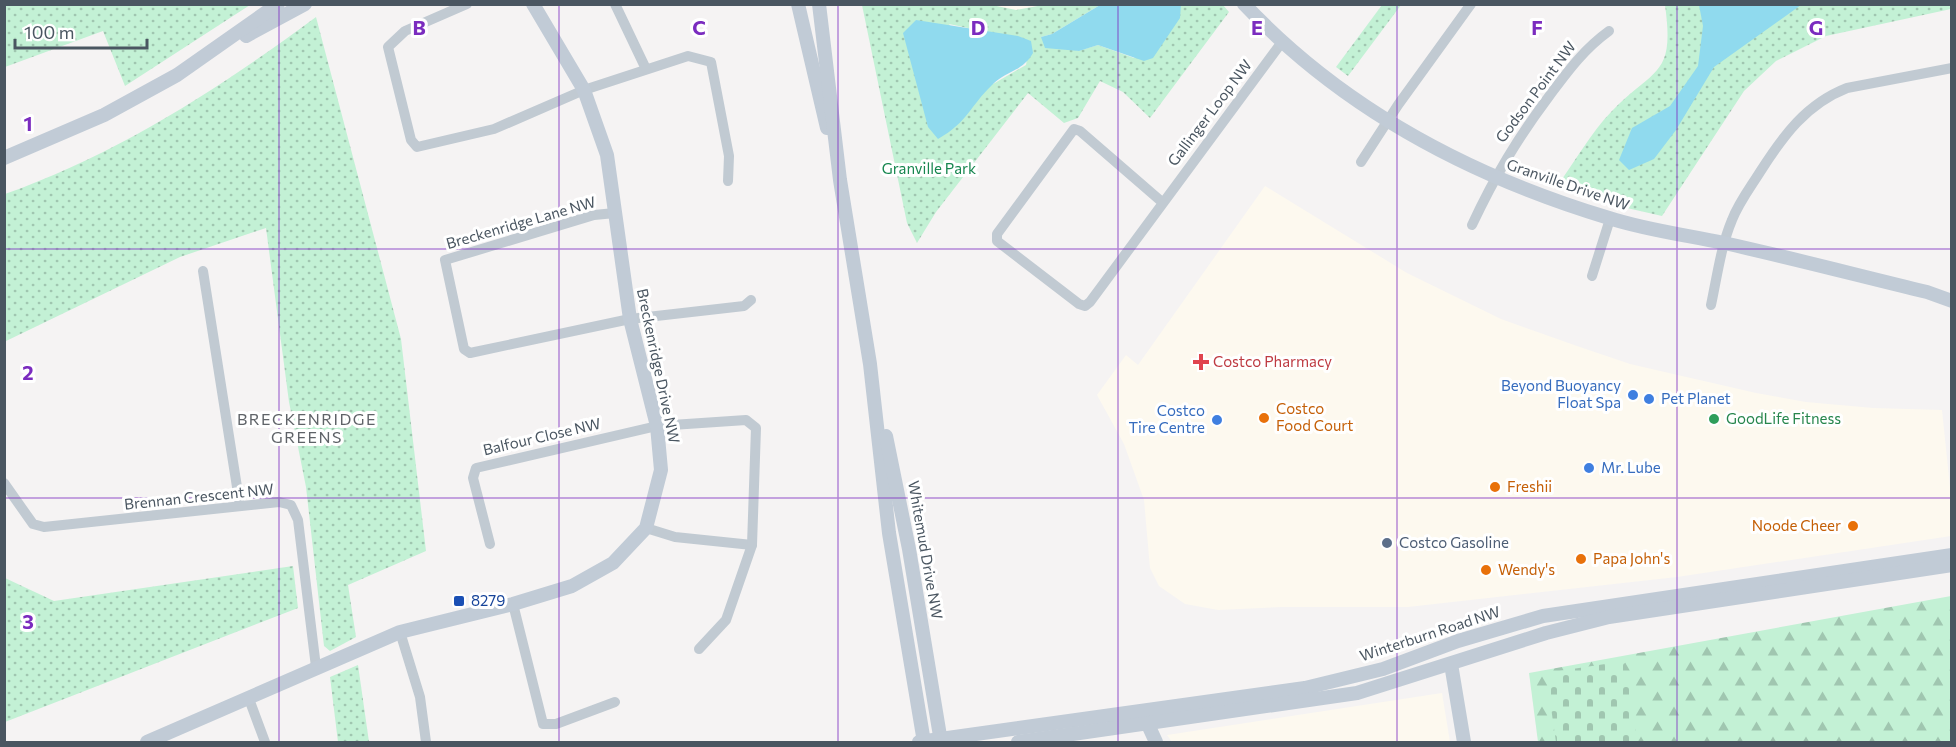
<svg xmlns="http://www.w3.org/2000/svg" width="1956" height="747" font-family="Commissioner,sans-serif">
<style>
.commercial{fill:#fdf9ef}
.green{fill:url(#green-dots);fill-rule:evenodd}
.forest{fill:url(#forest-firs)}
.cemetery{fill:url(#cemetery-stones)}
.water{fill:#90daee}
.lines{fill:none;stroke-linecap:round;stroke-linejoin:round}
.street{stroke:#c1cad2;stroke-width:10}
.secondary{stroke:#c1cbd6;stroke-width:14}
.grid{fill:none;stroke:#7b2cbf;stroke-width:1.5;stroke-opacity:0.55}
.health-dot{fill:#e0444e;stroke:#fff;stroke-width:2}
.shop-dot{fill:#3f7fe0;stroke:#fff;stroke-width:2}
.food-dot{fill:#e8710a;stroke:#fff;stroke-width:2}
.leisure-dot{fill:#2e9e5b;stroke:#fff;stroke-width:2}
.service-dot{fill:#5c6f8a;stroke:#fff;stroke-width:2}
.transit-dot{fill:#1a4fb4;stroke:#fff;stroke-width:2}
.labels{text-anchor:middle;stroke-width:6;stroke-linejoin:round;paint-order:stroke}
.street-label{font-size:15px;fill:#4a5661;stroke:#fff}
.park-label{font-size:15px;fill:#17864f;stroke:#fff}
.health-label{font-size:15px;fill:#be3a42;stroke:#fff;text-anchor:start}
.shop-label{font-size:15px;fill:#366cbe;stroke:#fff;text-anchor:end}
.food-label{font-size:15px;fill:#c56008;stroke:#fff;text-anchor:start}
.leisure-label{font-size:15px;fill:#27864d;stroke:#fff;text-anchor:start}
.service-label{font-size:15px;fill:#4e5e75;stroke:#fff;text-anchor:start}
.transit-label{font-size:15px;fill:#164399;stroke:#fff;text-anchor:start}
.neighbourhood-label{font-size:16px;letter-spacing:1.5px;fill:#5f6368;stroke:#fff}
.grid-label{font-size:20px;text-anchor:middle;font-weight:bold;fill:#7b2cbf;stroke:#fff;stroke-width:6;stroke-linejoin:round;paint-order:stroke}
</style>
<defs>
<pattern id="green-dots" width="8" height="8" patternUnits="userSpaceOnUse" patternTransform="scale(1.5)"><rect width="8" height="8" fill="#c3f1d5"/><path d="M2 2h.1M6 6h.1" fill="none" stroke="#a0c6b0" stroke-width="1.8" stroke-linecap="round"/></pattern>
<pattern id="forest-firs" width="22" height="20" patternUnits="userSpaceOnUse" patternTransform="scale(1.5)"><rect width="22" height="20" fill="#c3f1d5"/><path d="M5 1l3.5 6h-7zM16 11l3.5 6h-7z" fill="#a0c6b0"/></pattern>
<pattern id="cemetery-stones" width="16" height="16" patternUnits="userSpaceOnUse" patternTransform="scale(1.5)"><rect width="16" height="16" fill="#c3f1d5"/><path d="M2 7V4a2 2 0 0 1 4 0v3zM10 15v-3a2 2 0 0 1 4 0v3z" fill="#a0c6b0"/></pattern>
</defs>
<rect width="100%" height="100%" fill="#f5f3f3"/>
<g class="commercial">
<path d="M987,5H1043L1016,10Z"/>
<path d="M1265,186L1407,273L1501,319L1577,346L1630,364L1756,393L1806,402L1873,408L1942,410L1951,497V536L1677,577L1408,607H1282L1218,610L1185,604L1159,586L1150,568L1144,500L1124,444L1097,395L1126,355L1138,365Z"/>
<path d="M1442,693L1450,742H1172L1167,735Z"/>
</g>
<g class="green">
<path d="M5,4H250V5L125,86L103,31L5,67Z"/>
<path d="M987,4L1016,10L1043,5H1100L1052,34L1041,37L1078,51L1098,45L1134,58L1181,5H1223L1229,12L1150,118L1123,92L1100,81L1078,118L1064,123L1028,93L936,212L917,243L907,223L862,5ZM949,24L1030,41L1026,65L993,84Z"/>
<path d="M1382,5H1401L1348,76L1336,67Z"/>
<path d="M1665,5H1951V9L1826,36L1776,61L1744,91L1662,216L1605,203L1557,186C1575,162 1591,132 1612,111C1655,67 1675,77 1665,5Z"/>
<path d="M316,17L401,339L426,551L348,585L356,637L330,651L324,646L306,487L289,402L266,228L180,257L4,342L5,194C118,154 220,88 316,17Z"/>
<path d="M293,566L298,608L5,722V578L54,601Z"/>
<path d="M358,665L369,742H338L330,677Z"/>
</g>
<path class="forest" d="M1951,596V742H1538L1529,673Z"/>
<path class="cemetery" d="M1625,661L1637,742H1556L1546,673Z"/>
<g class="water">
<path d="M1181,4L1180,18L1153,58L1144,61L1098,45L1079,51L1045,48L1041,37L1052,34L1100,5Z"/>
<path d="M1699,5H1801L1714,67L1676,130L1654,159L1629,170L1619,160L1632,128L1670,106L1698,66L1703,26Z"/>
<path d="M916,20L1018,36L1031,41L1033,53C1022,72 1006,71 992,85C970,106 968,122 938,139L928,127L903,33Z"/>
</g>
<g class="lines">
<g class="street">
<path d="M467,4L405,31L388,47L411,140L417,147L494,129L584,90L688,56L711,62L729,156L728,181"/>
<path d="M615,4L646,69"/>
<path d="M1361,162L1398,105L1471,4"/>
<path d="M1162,202L1080,131L1074,129L997,234V241L1079,304L1085,306L1090,302L1282,42"/>
<path d="M615,213L594,215L445,260L464,349L470,353L630,319L744,306L751,300"/>
<path d="M1472,225C1495,176 1517,139 1550,95C1568,71 1584,49 1609,31"/>
<path d="M203,271L240,506"/>
<path d="M1592,276L1610,219"/>
<path d="M1711,305C1717,277 1721,246 1732,220C1739,202 1750,188 1760,172C1783,136 1806,104 1847,88L1952,68"/>
<path d="M4,483L33,524L44,527L279,502L291,505L298,520L316,667"/>
<path d="M646,528L675,537L752,545"/>
<path d="M490,544L473,478L476,468L657,426L746,420L756,428L752,545L726,620L699,649"/>
<path d="M513,604L543,724H556L615,702"/>
<path d="M400,632L420,697L426,742"/>
<path d="M249,699L265,742"/>
</g>
<g class="secondary">
<path d="M798,4L827,128"/>
<path d="M819,4L840,180L870,364L889,533L924,742"/>
<path d="M1244,4C1343,109 1473,177 1609,218C1646,230 1686,235 1724,243C1792,258 1860,276 1927,292L1952,301"/>
<path d="M246,36L305,4"/>
<path d="M4,158L104,115L177,75L278,4"/>
<path d="M886,436L909,549L941,742"/>
<path d="M1451,664L1464,742"/>
<path d="M1144,716L1156,742"/>
<path d="M147,742L400,632L513,604L572,586L613,563L646,528L661,470L657,426L630,319L607,155L584,90L533,4"/>
<path d="M919,742L1305,688L1383,669L1458,641L1543,616L1952,555"/>
<path d="M1018,742L1357,693L1546,633L1609,617L1952,565"/>
</g>
</g>
<path class="grid" d="M279,4V742M559,4V742M838,4V742M1118,4V742M1397,4V742M1677,4V742M4,249H1952M4,498H1952"/>
<path class="health-dot" d="M1198 353h6v6h6v6h-6v6h-6v-6h-6v-6h6z"/>
<g class="shop-dot">
<circle cx="1633" cy="395" r="6"/>
<circle cx="1649" cy="399" r="6"/>
<circle cx="1217" cy="420" r="6"/>
<circle cx="1589" cy="468" r="6"/>
</g>
<g class="food-dot">
<circle cx="1264" cy="418" r="6"/>
<circle cx="1495" cy="487" r="6"/>
<circle cx="1853" cy="526" r="6"/>
<circle cx="1581" cy="559" r="6"/>
<circle cx="1486" cy="570" r="6"/>
</g>
<circle class="leisure-dot" cx="1714" cy="419" r="6"/>
<circle class="service-dot" cx="1387" cy="543" r="6"/>
<rect class="transit-dot" x="453" y="595" width="12" height="12" rx="3"/>
<g class="labels">
<g class="street-label">
<text transform="translate(1536 92) rotate(-53)" y="5">Godson Point NW</text>
<text transform="translate(1210 113) rotate(-53)" y="5">Gallinger Loop NW</text>
<text transform="translate(1568 185) rotate(19)" y="5">Granville Drive NW</text>
<text transform="translate(521 223) rotate(-16)" y="5">Breckenridge Lane NW</text>
<text transform="translate(658 366) rotate(78)" y="5">Breckenridge Drive NW</text>
<text transform="translate(542 437) rotate(-13)" y="5">Balfour Close NW</text>
<text transform="translate(199 497) rotate(-6)" y="5">Brennan Crescent NW</text>
<text transform="translate(925 550) rotate(80)" y="5">Whitemud Drive NW</text>
<text transform="translate(1430 634) rotate(-18)" y="5">Winterburn Road NW</text>
</g>
<g class="park-label">
<text x="929" y="174">Granville Park</text>
</g>
<g class="health-label">
<text x="1213" y="367">Costco Pharmacy</text>
</g>
<g class="shop-label">
<text x="1621" y="391">Beyond Buoyancy<tspan x="1621" dy="17">Float Spa</tspan></text>
<text x="1661" y="404" text-anchor="start">Pet Planet</text>
<text x="1205" y="416">Costco<tspan x="1205" dy="17">Tire Centre</tspan></text>
<text x="1601" y="473" text-anchor="start">Mr. Lube</text>
</g>
<g class="food-label">
<text x="1276" y="414">Costco<tspan x="1276" dy="17">Food Court</tspan></text>
<text x="1507" y="492">Freshii</text>
<text x="1841" y="531" text-anchor="end">Noode Cheer</text>
<text x="1593" y="564">Papa John's</text>
<text x="1498" y="575">Wendy's</text>
</g>
<g class="leisure-label">
<text x="1726" y="424">GoodLife Fitness</text>
</g>
<g class="service-label">
<text x="1399" y="548">Costco Gasoline</text>
</g>
<g class="transit-label">
<text x="471" y="606">8279</text>
</g>
<g class="neighbourhood-label">
<text x="307" y="425">BRECKENRIDGE<tspan x="307" dy="18">GREENS</tspan></text>
</g>
</g>
<g class="grid-label">
<text x="419" y="35">B</text>
<text x="699" y="35">C</text>
<text x="978" y="35">D</text>
<text x="1257" y="35">E</text>
<text x="1537" y="35">F</text>
<text x="1816" y="35">G</text>
<text x="28" y="131">1</text>
<text x="28" y="380">2</text>
<text x="28" y="629">3</text>
</g>
<rect width="1956" height="747" fill="none" stroke="#4a5661" stroke-width="12"/>
<path d="M15 39v9h132v-9" fill="none" stroke="#4a5661" stroke-width="3"/>
<text x="24" y="39" font-size="18" fill="#4a5661" stroke="#ffffff" stroke-width="4.5" paint-order="stroke">100 m</text>
</svg>
